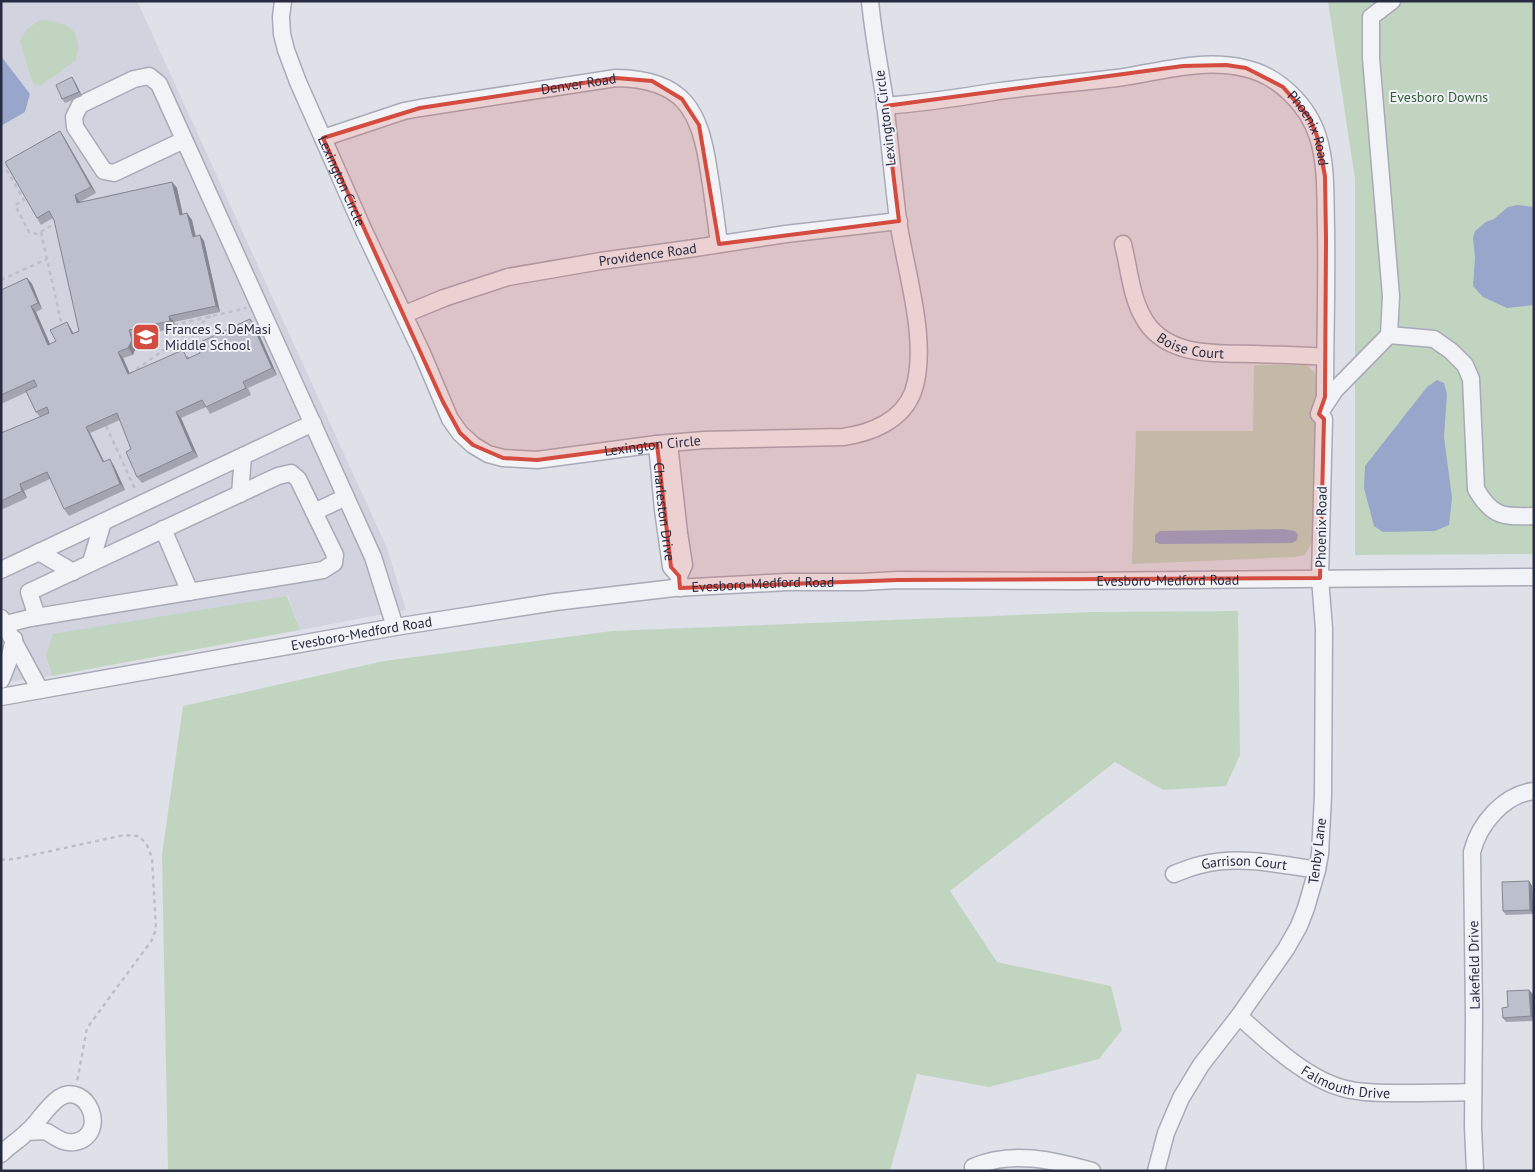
<svg xmlns="http://www.w3.org/2000/svg" width="1535" height="1172" font-family="'PT Sans',sans-serif">
<style>
.built{fill:#d1d3de}
.green{fill:#c1d4c0}
.water{fill:#99a6cb}
.lines{fill:none;stroke-linecap:round;stroke-linejoin:round}
.minor-casing{stroke:#a8aab7;stroke-width:19}
.path{stroke:#bdbfc8;stroke-width:2.5;stroke-dasharray:4 4;stroke-linecap:butt}
.minor{stroke:#f2f3f7;stroke-width:16}
.wall{fill:#a2a4af}
.shaded-wall{fill:#84868f}
.building{fill:#bcbfcc;stroke:#84868f}
.marked{fill:#d44b3f;fill-opacity:0.2;stroke:#d44b3f;stroke-width:4;stroke-linejoin:round}
.labels{text-anchor:middle;stroke-width:4;stroke-linejoin:round;paint-order:stroke}
.street-label{font-size:14px;fill:#272b41;stroke:#eff1f7}
.park-label{font-size:14px;fill:#345e36;stroke:#eff1f7}
.poi-label{font-size:14px;fill:#272b41;stroke:#eff1f7;text-anchor:start}
</style>
<rect width="100%" height="100%" fill="#dfe1e9"/>
<path class="built" d="M1,1H137L387,548L406,610L300,630L288,596L46,656L52,676L1,683V126L25,112L30,94L1,56Z"/>
<g class="green">
<path d="M1328,1H1534V554L1355,555V179Z"/>
<path d="M40,20C57,21 75,23 78,44C79,48 77,55 76,60L40,86L34,84L31,78L20,41L27,29Z"/>
<path d="M1254,365H1307L1315,373L1318,387L1312,542L1305,555L1295,557L1132,564L1136,431H1253Z"/>
<path d="M287,596L300,630L52,676L46,656L53,634Z"/>
<path d="M1238,611L1240,755L1226,786L1163,790L1115,762L950,891L997,962L1111,986L1122,1030L1099,1059L989,1087L917,1074L890,1171H168L162,855L183,706L384,661L612,631L1092,612Z"/>
</g>
<g class="water">
<path d="M1,56L30,94L25,112L1,126Z"/>
<path d="M1518,205L1534,207V305L1507,308L1483,297L1473,286L1475,258L1473,238L1475,231L1486,222L1494,219L1508,207Z"/>
<path d="M1437,380L1444,383L1447,394L1444,437L1452,498L1449,525L1435,531L1383,532L1374,526L1364,488L1365,466L1427,387Z"/>
<path d="M1283,529L1295,531L1298,535L1297,540L1292,543L1160,544L1155,542V535L1160,531Z"/>
</g>
<g class="lines">
<g class="minor-casing">
<g id="minor">
<path id="s1" d="M283,1L281,17L282,34L286,50L298,82L364,231L422,353L450,419L460,433L473,445L488,454L503,458L537,460L657,444L704,440L843,437C871,433 902,421 913,392C930,343 905,270 898,220C893,178 889,136 884,95C879,64 873,33 870,1"/>
<path id="s2" d="M885,106C921,103 957,98 993,92C1034,86 1076,83 1117,78C1160,72 1201,58 1244,68C1278,75 1308,105 1318,137C1327,166 1325,197 1326,227C1327,284 1325,340 1325,397L1319,414L1324,419L1320,578L1324,629L1323,796L1320,854L1317,870L1306,908L1299,926L1286,949L1239,1016L1201,1065L1181,1098L1166,1133L1156,1171"/>
<path id="s3" d="M323,138L404,111L420,108L616,78C684,79 700,110 709,172C713,196 716,220 719,244"/>
<path d="M184,140L114,173L104,171L75,127L74,117L80,105L134,79L149,76L159,84L373,557L395,627"/>
<path id="s4" d="M1123,244C1129,268 1131,296 1143,317C1165,358 1217,353 1257,354C1279,355 1302,355 1325,357"/>
<path id="s5" d="M405,314L444,298L508,277L601,261L695,248L786,234L899,221"/>
<path d="M1389,335L1434,339L1451,351L1465,365L1471,379L1476,489C1492,517 1503,517 1534,516"/>
<path d="M1323,408L1335,390L1389,335L1391,296L1371,58V17L1392,1"/>
<path id="s6" d="M657,444L663,510L671,567L679,576"/>
<path d="M669,444L679,533L684,565L679,576L680,588"/>
<path d="M240,494L243,456"/>
<path d="M163,529L190,592"/>
<path d="M39,552L73,572"/>
<path d="M91,562L103,522"/>
<path d="M1,570L313,423"/>
<path d="M37,617L29,592L278,476L291,473L298,479L314,512"/>
<path d="M1,618L40,690"/>
<path d="M6,624L30,618L323,570L334,563L335,555L314,512L346,497"/>
<path d="M1,680L9,660L14,639"/>
<path id="s7" d="M1,697L395,627L555,602L674,588L788,582H862L898,580L1078,581L1534,577"/>
<path id="s8" d="M1174,874C1182,871 1191,867 1200,865C1239,855 1278,864 1317,870"/>
<path id="s9" d="M1239,1016C1268,1042 1307,1080 1346,1089C1362,1093 1377,1093 1392,1093C1420,1093 1446,1093 1473,1092"/>
<path d="M1,1154C9,1146 19,1140 27,1132C39,1122 46,1107 59,1098C87,1080 110,1134 75,1142C63,1144 56,1137 47,1132C41,1130 34,1132 28,1132"/>
<path d="M973,1167C1012,1150 1053,1160 1092,1171"/>
<path d="M1475,1171L1473,1127L1474,1017L1472,852C1479,824 1504,794 1534,791"/>
</g>
</g>
<g class="path">
<path d="M9,165L5,167L24,200L15,205L29,232L37,234L56,223"/>
<path d="M41,232L62,326"/>
<path d="M1,280L47,259"/>
<path d="M174,325L246,308"/>
<path d="M130,374L211,316"/>
<path d="M106,426L136,491"/>
<path d="M1,860L14,859L124,835L139,836L147,845L152,858L156,929L152,940L87,1028L77,1082"/>
</g>
<use href="#minor" class="minor"/>
</g>
<g class="wall">
<path d="M75,82L82,96L65,103L62,99Z"/>
<path d="M64,137L96,193L80,202L172,182L177,188L183,215L187,213L192,220L196,236L200,235L204,241L220,312L174,322L175,328L133,337L136,347L133,355L123,358L130,374L188,356L189,358L200,353L255,325L277,375L248,388L251,395L210,414L206,407L181,418L198,457L142,483L137,477L131,449L120,420L90,433L104,461L114,466L125,490L69,516L64,509L50,479L24,491L27,498L1,510V433L40,417L36,412L27,392L1,404V290L27,278L32,284L42,309L36,312L50,344L56,341L67,322L73,333L79,331L54,220L53,218L41,225L37,218Z"/>
<path d="M1529,881L1532,886L1533,914L1506,915L1503,911Z"/>
<path d="M1533,994L1534,1021L1506,1022L1503,1018L1508,1007Z"/>
</g>
<g class="shaded-wall">
<path d="M72,77L75,82L82,96L79,92Z"/>
<path d="M60,131L64,137L96,193L91,187Z"/>
<path d="M172,182L177,188L184,222L180,215Z"/>
<path d="M75,195L80,202L81,210L77,203Z"/>
<path d="M187,213L192,220L197,244L193,237Z"/>
<path d="M200,235L204,241L220,312L216,306Z"/>
<path d="M27,278L32,284L42,309L38,303Z"/>
<path d="M31,306L36,312L53,351L48,345Z"/>
<path d="M169,316L174,322L175,328L170,321Z"/>
<path d="M250,319L255,325L277,375L272,368Z"/>
<path d="M67,322L71,329L77,340L72,334Z"/>
<path d="M129,330L133,337L136,347L133,355L128,348Z"/>
<path d="M118,352L123,358L133,381L128,374Z"/>
<path d="M176,412L181,418L198,457L193,451Z"/>
<path d="M86,427L90,433L107,468L103,462Z"/>
<path d="M110,459L114,466L125,490L120,484Z"/>
<path d="M20,484L24,491L27,498L22,491Z"/>
<path d="M1529,881L1532,886L1533,914L1530,910Z"/>
<path d="M1529,990L1533,994L1534,1020L1531,1016Z"/>
</g>
<g class="building">
<path d="M72,77L79,92L62,99L56,85Z"/>
<path d="M60,131L91,187L75,195L77,203L172,182L180,215L187,213L193,237L200,235L216,306L169,316L170,321L129,330L132,340L128,348L118,352L128,374L183,350L187,359L200,353L196,344L250,319L272,368L243,382L246,388L206,407L202,400L176,412L193,451L137,477L126,452L131,449L117,413L86,427L103,462L110,459L120,484L64,509L47,472L20,484L22,491L1,501V433L49,413L47,407L36,412L26,391L37,386L34,380L1,395V290L27,278L38,303L31,306L48,345L56,341L50,330L67,322L72,334L79,331L54,220L49,211L37,218L5,162Z"/>
<path d="M1529,881L1530,910L1503,911L1502,882Z"/>
<path d="M1529,990L1531,1016L1503,1018L1502,1008L1508,1007L1507,991Z"/>
</g>
<path class="marked" d="M1226,65L1246,68L1283,87L1309,117L1317,136L1325,176L1326,239L1325,397L1319,414L1324,419L1320,578L898,580L680,588L679,576L671,567L657,444L537,460L503,458L473,445L460,433L443,402L323,138L420,108L616,78L652,81L682,99L699,125L719,244L899,221L885,106L1183,66Z"/>
<defs>
<g id="school-square" transform="scale(1.4375)"><rect x="-9" y="-9" width="18" height="18" rx="4" fill="#d44b3f" stroke="#eff1f7"/><path d="M0-5L7-2L0 1L-7-2ZM-4 1L0 2.5L4 1V4Q0 6-4 4Z" fill="#fff"/></g>
</defs>
<g fill-rule="evenodd">
<use href="#school-square" x="146" y="337"/>
</g>
<g class="labels">
<g class="street-label">
<text dy="5" stroke="none"><textPath href="#s3" startOffset="262">Denver Road</textPath></text>
<text transform="translate(885 118) rotate(-97)" y="5">Lexington Circle</text>
<text dy="5" stroke="none"><textPath href="#s2" startOffset="456">Phoenix Road</textPath></text>
<text dy="5" stroke="none"><textPath href="#s1" startOffset="192">Lexington Circle</textPath></text>
<text dy="5" stroke="none"><textPath href="#s5" startOffset="251">Providence Road</textPath></text>
<text dy="5" stroke="none"><textPath href="#s4" startOffset="135">Boise Court</textPath></text>
<text dy="5" stroke="none"><textPath href="#s1" startOffset="672">Lexington Circle</textPath></text>
<text dy="5" stroke="none"><textPath href="#s6" startOffset="68">Charleston Drive</textPath></text>
<text transform="translate(1321 527) rotate(-89)" y="5">Phoenix Road</text>
<text dy="5" stroke="none"><textPath href="#s7" startOffset="1176">Evesboro-Medford Road</textPath></text>
<text dy="5" stroke="none"><textPath href="#s7" startOffset="771">Evesboro-Medford Road</textPath></text>
<text dy="5" stroke="none"><textPath href="#s7" startOffset="366">Evesboro-Medford Road</textPath></text>
<text transform="translate(1317 851) rotate(-83)" y="5">Tenby Lane</text>
<text dy="5" stroke="none"><textPath href="#s8" startOffset="72">Garrison Court</textPath></text>
<text transform="translate(1474 965) rotate(-91)" y="5">Lakefield Drive</text>
<text dy="5" stroke="none"><textPath href="#s9" startOffset="129">Falmouth Drive</textPath></text>
</g>
<g class="park-label">
<text x="1439" y="102">Evesboro Downs</text>
</g>
<g class="poi-label">
<text x="165" y="334">Frances S. DeMasi<tspan x="165" dy="16">Middle School</tspan></text>
</g>
</g>
<rect width="1535" height="1172" fill="none" stroke="#272b41" stroke-width="5"/>
</svg>
